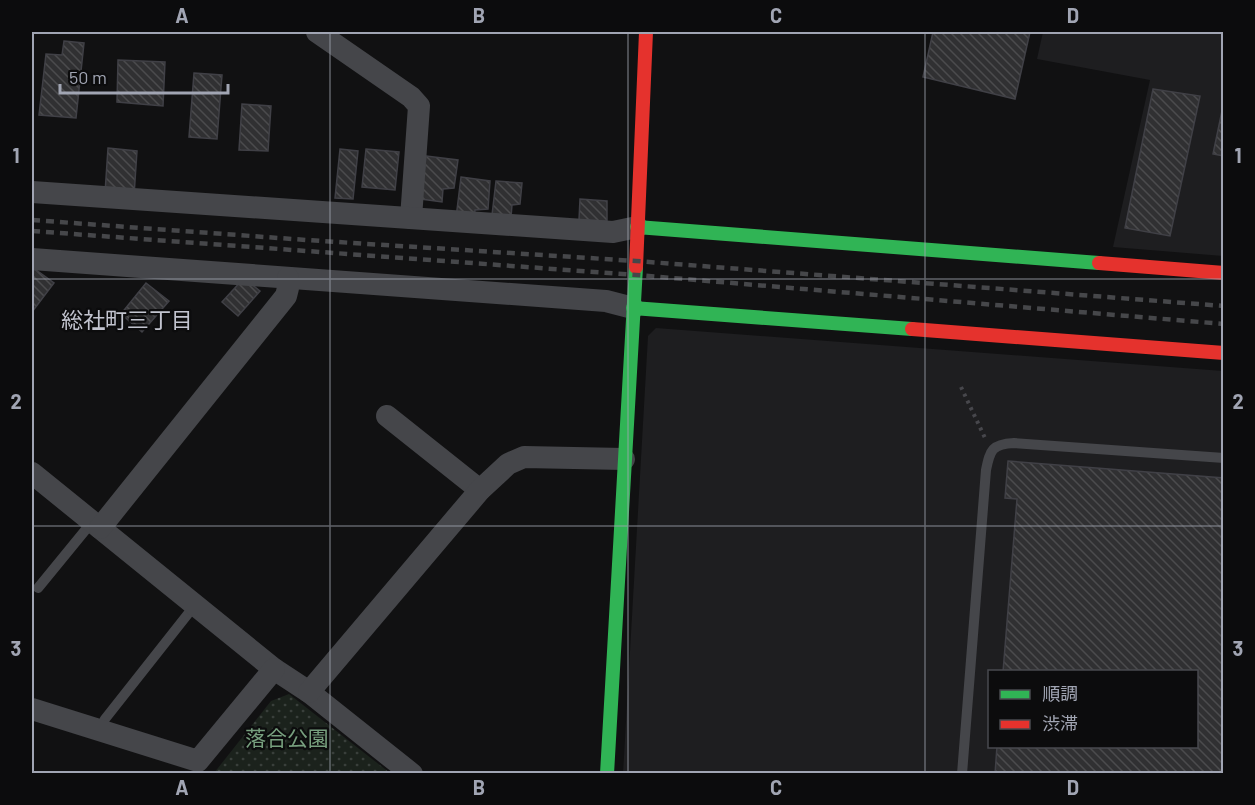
<svg xmlns="http://www.w3.org/2000/svg" width="1255" height="805" font-family="Barlow,'Noto Sans JP',sans-serif">
<style>
.built{fill:#1e1e20;fill-rule:evenodd}
.park{fill:url(#park-dots)}
.building{fill:url(#building-back-hatch);stroke:#404046;stroke-width:1.5}
.lines{fill:none;stroke-linecap:round;stroke-linejoin:round}
.path{stroke:#47474c;stroke-width:4;stroke-dasharray:3 4.5;stroke-linecap:butt}
.lane{stroke:#45464a;stroke-width:10}
.street{stroke:#45464a;stroke-width:22}
.fast{stroke:#30b455;stroke-width:14}
.jam{stroke:#e5322d;stroke-width:14}
.rail{stroke:#46474a;stroke-width:4.5;stroke-dasharray:8 6;stroke-linecap:butt}
.grid{fill:none;stroke:#a1a5b3;stroke-width:1.5;stroke-opacity:0.55}
.labels{text-anchor:middle;stroke-width:4.5;stroke-linejoin:round;paint-order:stroke}
.park-label{font-size:21px;fill:#779f7e;stroke:#0c0c0d}
.neighbourhood-label{font-size:22px;fill:#c2c4cf;stroke:#0c0c0d}
.neatline{fill:none;stroke:#a1a5b3;stroke-width:2}
.grid-label{font-size:20px;text-anchor:middle;font-weight:bold;fill:#a1a5b3}
</style>
<defs>
<pattern id="park-dots" width="8" height="8" patternUnits="userSpaceOnUse" patternTransform="scale(1.5)"><rect width="8" height="8" fill="#1b221c"/><path d="M2 2h.1M6 6h.1" fill="none" stroke="#393f3b" stroke-width="1.8" stroke-linecap="round"/></pattern>
<pattern id="building-back-hatch" width="6" height="6" patternUnits="userSpaceOnUse" patternTransform="scale(1.5)"><rect width="6" height="6" fill="#303032"/><path d="M-1 5l2 2M0 0l6 6M5-1l2 2" fill="none" stroke="#4b4b4d"/></pattern>
</defs>
<rect width="100%" height="100%" fill="#111112"/>
<g class="built">
<path d="M1043,32H1223V256L1113,247L1150,80L1037,59Z"/>
<path d="M656,328L1223,371V773L623,774L648,336ZM990,672H1196V746H990Z"/>
</g>
<path class="park" d="M289,694L390,773H214L271,701Z"/>
<g class="building">
<path d="M933,32H1030L1015,99L923,77Z"/>
<path d="M64,41L84,43L76,118L39,115L46,54L62,55Z"/>
<path d="M118,60L165,62L163,106L117,102Z"/>
<path d="M194,73L222,75L217,139L189,137Z"/>
<path d="M1153,89L1200,96L1170,236L1125,228Z"/>
<path d="M242,104L271,106L268,151L239,150Z"/>
<path d="M1223,106H1224V156L1213,154Z"/>
<path d="M108,148L137,151L134,196L105,193Z"/>
<path d="M340,149L358,151L353,199L335,198Z"/>
<path d="M366,149L399,152L395,190L362,187Z"/>
<path d="M426,156L458,160L454,188L443,189L442,202L421,199Z"/>
<path d="M461,177L490,181L488,209L475,210L474,220L456,218Z"/>
<path d="M496,181L522,183L520,204L512,205L511,217L492,215Z"/>
<path d="M580,199L607,201V221L579,220Z"/>
<path d="M32,269L36,270L54,283L32,312Z"/>
<path d="M244,278L260,291L238,316L222,302Z"/>
<path d="M146,283L169,301L142,332L121,314Z"/>
<path d="M1008,461L1224,478V774H995L997,746H1196V672H1003L1017,499L1005,498Z"/>
</g>
<g class="lines">
<path class="path" d="M961,387L985,438"/>
<g class="lane">
<path d="M38,588L92,522"/>
<path d="M99,731L105,719L195,605"/>
<path d="M962,774L986,470C990,450 992,444 1014,443L1224,458"/>
</g>
<g class="street">
<path d="M317,32L411,97L419,106L411,218"/>
<path d="M32,192L613,232L637,227"/>
<path d="M32,259L606,301L633,308"/>
<path d="M387,416L480,490"/>
<path d="M32,473L274,669L309,692L412,774"/>
<path d="M100,528L286,296L288,288V278"/>
<path d="M309,692L480,490L508,464L524,457L624,459"/>
<path d="M32,709L198,761L274,669"/>
</g>
<g class="fast">
<path d="M637,227L1099,263"/>
<path d="M633,308L912,329"/>
<path d="M607,774L636,267"/>
</g>
<g class="jam">
<path d="M1099,263L1224,273"/>
<path d="M636,267L646,32"/>
<path d="M912,329L1224,353"/>
</g>
<g class="rail">
<path d="M32,220L306,240L636,261L1224,306"/>
<path d="M32,231L636,275L1224,324"/>
</g>
</g>
<path class="grid" d="M330,32V774M628,32V774M925,32V774M32,279H1224M32,526H1224"/>
<g class="labels">
<g class="park-label">
<text x="287" y="746">落合公園</text>
</g>
<g class="neighbourhood-label">
<text x="127" y="328">総社町三丁目</text>
</g>
</g>
<rect width="1255" height="805" fill="none" stroke="#0c0c0d" stroke-width="66"/>
<rect x="988" y="670" width="210" height="78" fill="#0c0c0d" stroke="#48494f" stroke-width="1.5"/>
<rect x="1000" y="690" width="30" height="9" fill="#30b455" stroke="#48494f" stroke-width="1.5"/>
<text x="1042" y="700" font-size="18" fill="#a1a5b3">順調</text>
<rect x="1000" y="720" width="30" height="9" fill="#e5322d" stroke="#48494f" stroke-width="1.5"/>
<text x="1042" y="730" font-size="18" fill="#a1a5b3">渋滞</text>
<path d="M60 84v9h168v-9" fill="none" stroke="#a1a5b3" stroke-width="3"/>
<text x="69" y="84" font-size="18" fill="#a1a5b3" stroke="#0c0c0d" stroke-width="4.5" paint-order="stroke">50 m</text>
<rect x="33" y="33" width="1189" height="739" class="neatline"/>
<g class="grid-label">
<text x="182" y="23">A</text>
<text x="479" y="23">B</text>
<text x="776" y="23">C</text>
<text x="1073" y="23">D</text>
<text x="16" y="163">1</text>
<text x="1238" y="163">1</text>
<text x="16" y="409">2</text>
<text x="1238" y="409">2</text>
<text x="16" y="656">3</text>
<text x="1238" y="656">3</text>
<text x="182" y="795">A</text>
<text x="479" y="795">B</text>
<text x="776" y="795">C</text>
<text x="1073" y="795">D</text>
</g>
</svg>
